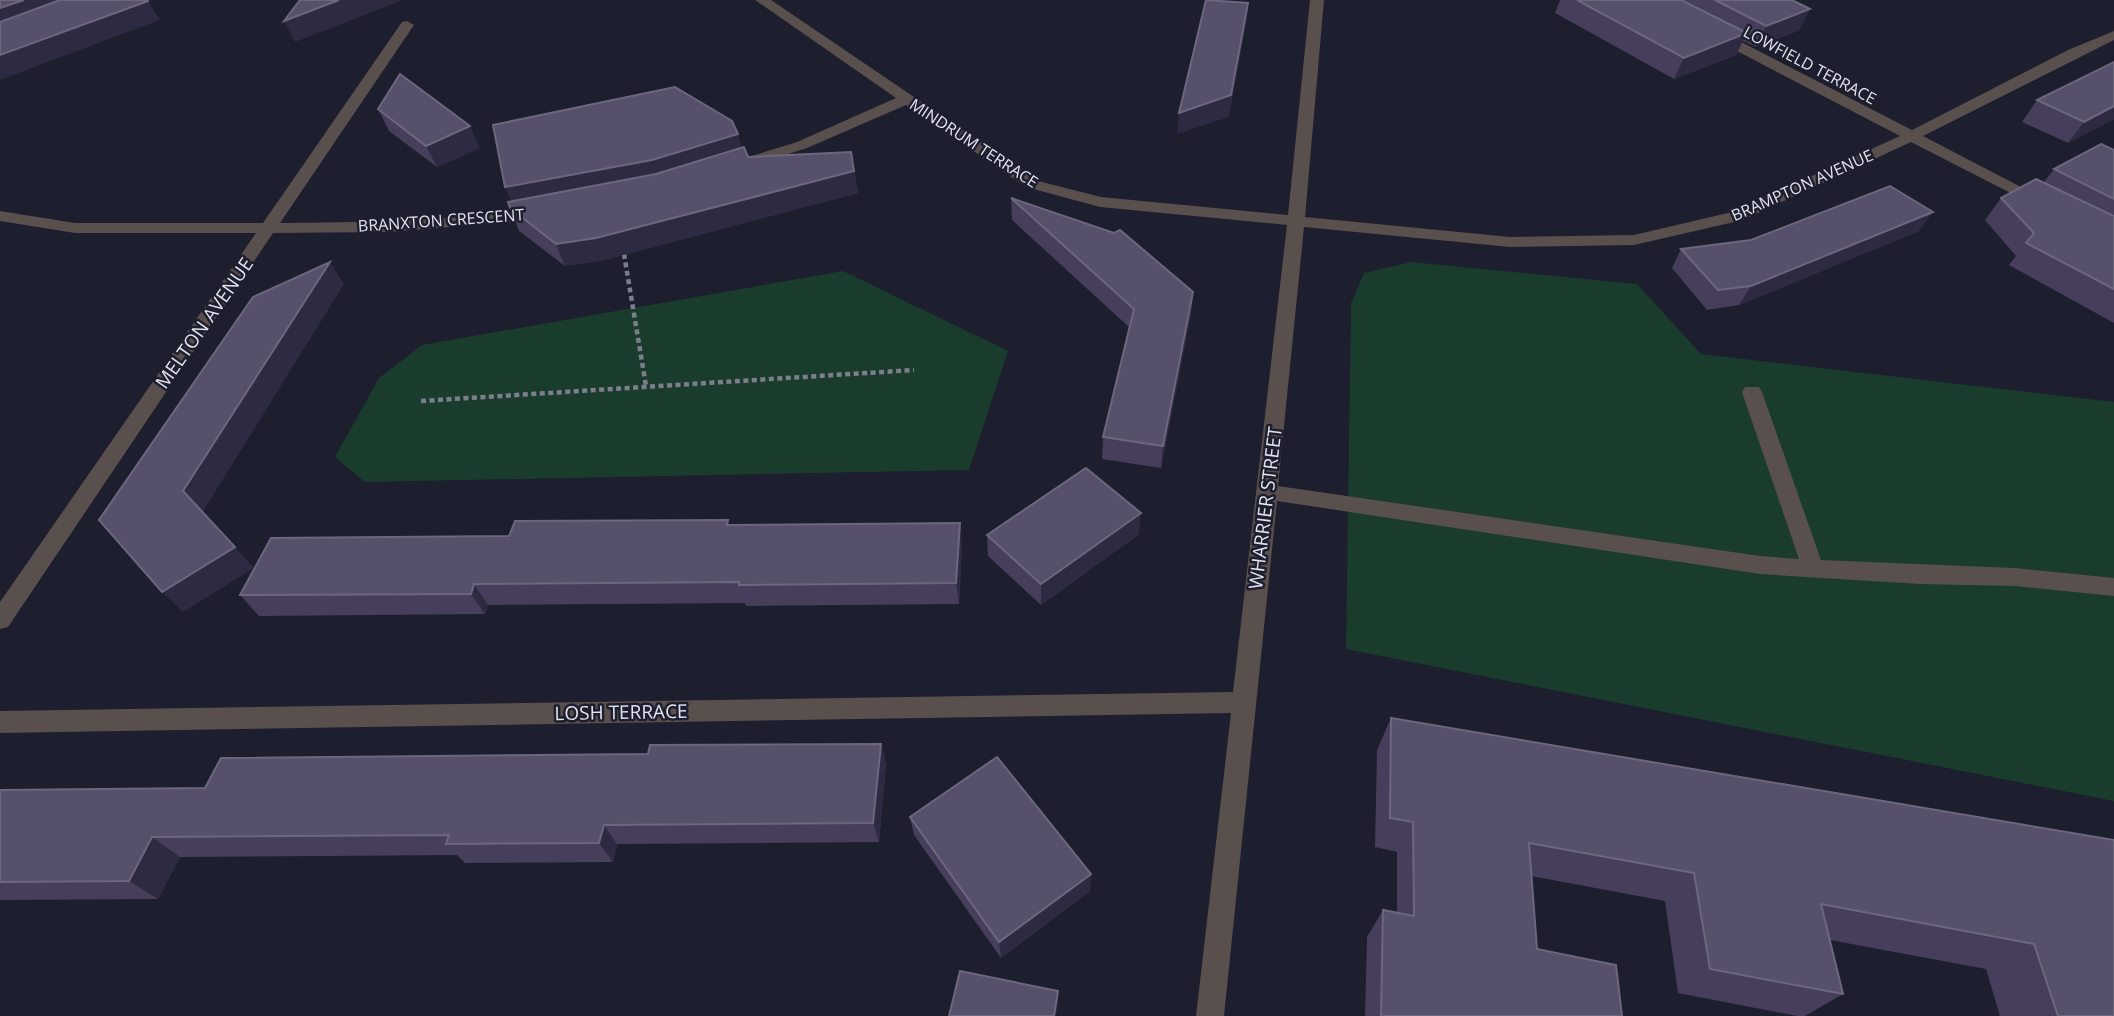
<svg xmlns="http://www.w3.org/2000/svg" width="2114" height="1016" font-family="'Open Sans',sans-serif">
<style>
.green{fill:#1a3c2d}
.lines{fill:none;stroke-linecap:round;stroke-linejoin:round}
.path-far1{stroke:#7d7e8c;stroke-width:3.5;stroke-dasharray:3.5 2.5;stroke-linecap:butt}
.path{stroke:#7d7e8c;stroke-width:4.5;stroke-dasharray:5 3.5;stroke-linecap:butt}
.minor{fill:#594f4d;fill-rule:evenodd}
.wall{fill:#463e5a}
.shaded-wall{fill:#2e2a42}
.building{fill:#56506a;stroke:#6c677e;stroke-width:2}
.labels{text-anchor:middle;stroke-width:5;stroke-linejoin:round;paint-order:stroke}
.far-street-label{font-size:16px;fill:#e1e2ed;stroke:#1d1e2e}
.street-label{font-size:19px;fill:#e1e2ed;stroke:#1d1e2e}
</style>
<rect width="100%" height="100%" fill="#1d1e2e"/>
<g class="green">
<path d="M1411,262L1637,284L1701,354L2114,402V801L1346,649L1351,303L1364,273Z"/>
<path d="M843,271L1008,351L969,470L365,482L335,457L379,378L422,345Z"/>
</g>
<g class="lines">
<path class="path-far1" d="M623,250L624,256"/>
<g class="path">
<path d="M624,254L646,386"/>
<path d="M421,401L914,370"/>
</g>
<g class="minor">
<path d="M755,0H771L1038,181L1101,197L1288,215L1310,0H1324L1305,217L1510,237L1634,235L1732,212L1900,136L1710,37V31H1720L1912,130L2068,50L2114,31V40L1923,136L2046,200L2048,203L2040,208L1911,142L1743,220L1634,245L1510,247L1304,227L1278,486L1760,556L1799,559L1742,392L1745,387H1759L1762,392L1821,560L2015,568L2114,578V596L2015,586L1920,584L1760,574L1277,501L1224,1016H1196L1231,713L0,733V711L1233,692L1287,225L1100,207L1026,187L906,105L807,148L744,168H732L730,165L732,162L797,142L896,98Z"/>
<path d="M407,21L414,25L280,223C367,222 455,222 541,207L549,212L547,215L513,222L388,232L273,233L8,627L0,629V602L256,233H75L0,221V211L75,223H263L402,22Z"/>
</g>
</g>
<g class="wall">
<path d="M1560,0H1792L1800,30L1756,47L1743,41L1736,55L1674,79L1555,13Z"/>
<path d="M2114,62V119L2068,143L2022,122L2037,100Z"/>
<path d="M378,109L480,148L437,167L389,131Z"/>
<path d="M738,134L741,148L748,157L851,152L858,193L604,260L565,266L519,231L510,208L512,201L505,187Z"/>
<path d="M2114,150V323L2009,265L2016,256L1985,220L2001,198L2044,182L2054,169Z"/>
<path d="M1011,198L1193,292L1191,314L1161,468L1102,459L1103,437L1130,328L1012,220Z"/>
<path d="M1919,231L1739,305L1707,310L1672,268L1681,249Z"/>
<path d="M730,525L962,545L959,604L746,606L745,603L488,605L485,614L259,616L240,595L509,536Z"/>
<path d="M1139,534L1041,605L988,556L987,535Z"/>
<path d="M1391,718L2114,840V1016H2000L1986,969L1830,940L1843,994L1805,1016H1797L1678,993L1665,901L1531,876L1537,949L1622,1016H1365L1367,937L1383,910L1397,913V852L1375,847L1377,750Z"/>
<path d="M881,744L886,764L879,842L617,844L613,862L465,863L457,855L180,857L158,899L0,900V790L205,788L648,754Z"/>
<path d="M910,817L1090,891L1001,958L914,835Z"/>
</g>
<g class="shaded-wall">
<path d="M24,0H90L0,33V8Z"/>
<path d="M339,0H403L295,42L284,21Z"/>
<path d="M148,1L160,20L0,80V55Z"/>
<path d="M1248,3L1246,24L1229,117L1177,134L1179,113Z"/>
<path d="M1810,9L1800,30L1756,47L1766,26Z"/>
<path d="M1747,33L1736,55L1674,79L1684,58Z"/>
<path d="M2114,106V119L2068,143L2084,122Z"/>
<path d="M470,126L480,148L437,167L426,146Z"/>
<path d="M738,134L743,156L515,209L505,187Z"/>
<path d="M854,171L858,193L604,260L565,266L556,244Z"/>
<path d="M1933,212L1919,231L1739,305L1751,286Z"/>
<path d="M330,262L344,284L202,513L183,491Z"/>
<path d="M1193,292L1191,314L1161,468L1163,446Z"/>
<path d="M1141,513L1139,534L1041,605V584Z"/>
<path d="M960,523L962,545L959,604L956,583Z"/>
<path d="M235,547L254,568L183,612L162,592Z"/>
<path d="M474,584L488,605L485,614L471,594Z"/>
<path d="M881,744L886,764L879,842L873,823Z"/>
<path d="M604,825L617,844L613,862L599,843Z"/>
<path d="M152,837L180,857L158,899L129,881Z"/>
<path d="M1091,874L1090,891L1001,958L999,942Z"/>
<path d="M1058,991V1005L1056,1016H1054Z"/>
</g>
<g class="building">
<path d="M0,0H24L0,8Z"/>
<path d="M60,0H147L148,1L0,55V22Z"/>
<path d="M300,0H339L284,21Z"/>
<path d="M1206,0L1248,3L1231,95L1179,113Z"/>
<path d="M1577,0H1681L1747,33L1684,58Z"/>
<path d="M1715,0H1792L1810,9L1766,26Z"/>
<path d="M2114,62V106L2084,122L2037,100Z"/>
<path d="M400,74L470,126L426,146L378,109Z"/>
<path d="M675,87L732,121L738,134L652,160L505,187L493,125Z"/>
<path d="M2101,144L2114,150V199L2054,169Z"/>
<path d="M744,147L748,157L851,152L854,171L596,238L556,244L510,208L508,202L656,174Z"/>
<path d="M2036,179L2114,216V289L2026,243L2034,233L2001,198Z"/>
<path d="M1890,186L1933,212L1751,286L1718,290L1681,249L1751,240Z"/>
<path d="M1011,198L1114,233L1120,230L1193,292L1163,446L1103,437L1134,309Z"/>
<path d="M330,262L183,491L235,547L162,592L99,520L253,297Z"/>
<path d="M1086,468L1141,513L1041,584L987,535Z"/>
<path d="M728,520L727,525L960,523L956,583L739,585V582L474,584L471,594L240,595L271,538L509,536L515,521Z"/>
<path d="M1391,718L2114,840V1016H2058L2034,944L1821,904L1843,994L1710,969L1694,873L1529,843L1537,949L1616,965L1622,1016H1381L1383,910L1414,916L1413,822L1390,818Z"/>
<path d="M881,744L873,823L604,825L599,843L446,844L449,835L152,837L129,881L0,882V790L205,788L221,758L648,754L650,745Z"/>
<path d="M997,757L1091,874L999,942L910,817Z"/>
<path d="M960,971L1058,991L1054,1016H949Z"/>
</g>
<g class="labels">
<g class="far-street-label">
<text transform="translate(1810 65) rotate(28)" y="6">LOWFIELD TERRACE</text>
<text transform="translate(974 143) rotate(33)" y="6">MINDRUM TERRACE</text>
<text transform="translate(1802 185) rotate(-24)" y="6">BRAMPTON AVENUE</text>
<text transform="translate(441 220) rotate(-4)" y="6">BRANXTON CRESCENT</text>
</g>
<g class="street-label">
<text transform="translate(204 323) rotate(-55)" y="7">MELTON AVENUE</text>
<text transform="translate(1265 508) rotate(-83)" y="7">WHARRIER STREET</text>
<text transform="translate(621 712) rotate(-1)" y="7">LOSH TERRACE</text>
</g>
</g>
</svg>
